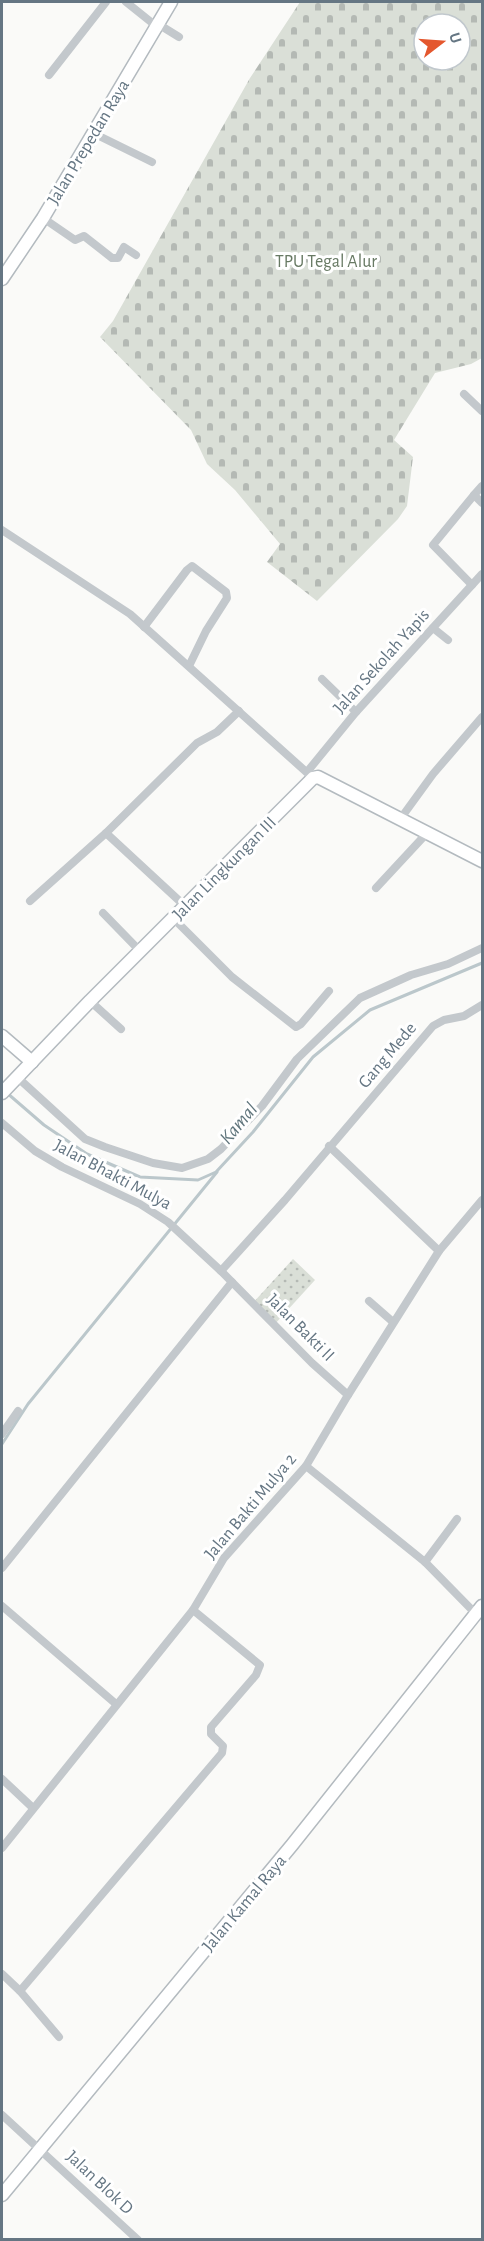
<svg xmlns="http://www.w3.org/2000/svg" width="484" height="2241" font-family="'Alegreya Sans',sans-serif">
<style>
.cemetery{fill:url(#cemetery-stones);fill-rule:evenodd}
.park{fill:url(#park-dots)}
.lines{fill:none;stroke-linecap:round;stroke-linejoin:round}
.stream{stroke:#bbc7cb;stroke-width:3}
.secondary-casing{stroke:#b3babf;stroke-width:15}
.street{stroke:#c3c8cc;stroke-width:8}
.secondary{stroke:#fff;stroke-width:12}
.labels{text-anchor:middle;stroke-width:6;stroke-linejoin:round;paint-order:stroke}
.street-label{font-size:18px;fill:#657683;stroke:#fff}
.park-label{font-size:18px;fill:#687a64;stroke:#fff}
.water-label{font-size:20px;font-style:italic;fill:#60757c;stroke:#fff}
</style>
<defs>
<pattern id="cemetery-stones" width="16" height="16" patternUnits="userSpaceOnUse" patternTransform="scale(1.5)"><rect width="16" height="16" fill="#dadfd7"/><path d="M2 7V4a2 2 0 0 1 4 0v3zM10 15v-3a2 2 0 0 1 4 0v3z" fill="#b4b9b4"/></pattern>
<pattern id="park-dots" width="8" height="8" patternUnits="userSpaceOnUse" patternTransform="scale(1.5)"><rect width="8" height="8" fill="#dadfd7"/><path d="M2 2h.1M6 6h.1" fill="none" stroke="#b4b9b4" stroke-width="1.8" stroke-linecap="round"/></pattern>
</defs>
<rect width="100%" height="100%" fill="#fafaf8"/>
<path class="cemetery" d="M300,2H482V358L471,364L435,373L394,440L413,457L407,506L398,519L317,601L267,562L280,544L235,490L207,464L191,430L100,337L113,321L250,78ZM424,24H460V60H424Z"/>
<path class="park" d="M293,1259L315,1280L274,1325L252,1304Z"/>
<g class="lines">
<g class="stream">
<path d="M7,1093L44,1125L87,1154L140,1177L198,1180L216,1172L253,1132L313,1057L370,1010L482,963"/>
<path d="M2,1444L28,1404L217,1172"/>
</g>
<g class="secondary-casing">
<g id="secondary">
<path d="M2,279L43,218L171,2"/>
<path d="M2,1036L32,1062"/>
<path d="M2,1093L90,1001L313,778L318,777L482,861"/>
<path d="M2,2195L292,1845L482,1606"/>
</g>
</g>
<g class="street">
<path d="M126,2L156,26"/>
<path d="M158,24L179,37"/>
<path d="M49,75L106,2"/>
<path d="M93,133L152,162"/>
<path d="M43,218L75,240L84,236L112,258H118L124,247L136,255"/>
<path d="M464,394L482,411"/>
<path d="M482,486L474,495L482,503"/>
<path d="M2,530L130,614L313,778"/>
<path d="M472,585L433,545L474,495"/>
<path d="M144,627L187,570L192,566L226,592L227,598L206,631L189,666"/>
<path d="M433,628L448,640"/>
<path d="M322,679L356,712"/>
<path d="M307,772L356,712L482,574"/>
<path d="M401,818L433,774L482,717"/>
<path d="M106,833L186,907"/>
<path d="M376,888L428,832"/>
<path d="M30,901L106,833L197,743L217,732L239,711"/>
<path d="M103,913L141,952"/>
<path d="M174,919L232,977L296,1027L301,1024L329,991"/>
<path d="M90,1001L121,1029"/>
<path d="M17,1077L85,1139L105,1147L153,1163L182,1168L208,1159L221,1149L262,1106L297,1059L360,998L411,975L448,964L482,948"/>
<path d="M2,1123L35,1151L62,1167L140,1204L168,1222L221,1271L312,1363L348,1395"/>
<path d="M329,1146L439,1251"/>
<path d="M221,1271L285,1200L433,1026L444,1020L464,1016L482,1005"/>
<path d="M369,1301L393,1322"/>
<path d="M2,1434L18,1411"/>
<path d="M306,1466L425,1562L476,1614"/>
<path d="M425,1562L457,1519"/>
<path d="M2,1568L232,1282"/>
<path d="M2,1606L116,1704"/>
<path d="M2,1779L33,1808"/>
<path d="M2,1848L193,1610L224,1558L306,1466L348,1395L439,1251L482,1200"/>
<path d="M2,1974L20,1991L59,2037"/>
<path d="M20,1991L222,1753L223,1746L211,1734V1727L256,1675L260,1665L193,1610"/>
<path d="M2,2115L138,2240"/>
</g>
<use href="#secondary" class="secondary"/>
</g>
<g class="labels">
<g class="street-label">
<text transform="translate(88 142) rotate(-59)" y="6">Jalan Prepedan Raya</text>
<text transform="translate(381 661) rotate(-48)" y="6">Jalan Sekolah Yapis</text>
<text transform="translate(224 868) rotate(-45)" y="6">Jalan Lingkungan III</text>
<text transform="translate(387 1055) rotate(-50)" y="6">Gang Mede</text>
<text transform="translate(113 1174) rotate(28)" y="6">Jalan Bhakti Mulya</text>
<text transform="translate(301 1327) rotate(45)" y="6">Jalan Bakti II</text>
<text transform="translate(250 1506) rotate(-50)" y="6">Jalan Bakti Mulya 2</text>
<text transform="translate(244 1903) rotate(-50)" y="6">Jalan Kamal Raya</text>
<text transform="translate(100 2182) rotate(43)" y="6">Jalan Blok D</text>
</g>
<g class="park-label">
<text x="326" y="267">TPU Tegal Alur</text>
</g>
<g class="water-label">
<text transform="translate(238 1123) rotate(-50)" y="7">Kamal</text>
</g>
</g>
<rect width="484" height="2241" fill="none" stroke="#657683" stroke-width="6"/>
<g transform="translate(442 42) rotate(73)"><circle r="28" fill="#ffffff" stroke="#c1c8cd" stroke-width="1.5"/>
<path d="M0-4.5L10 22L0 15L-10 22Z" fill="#e4572e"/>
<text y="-9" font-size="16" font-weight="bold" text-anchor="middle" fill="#657683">U</text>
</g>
</svg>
